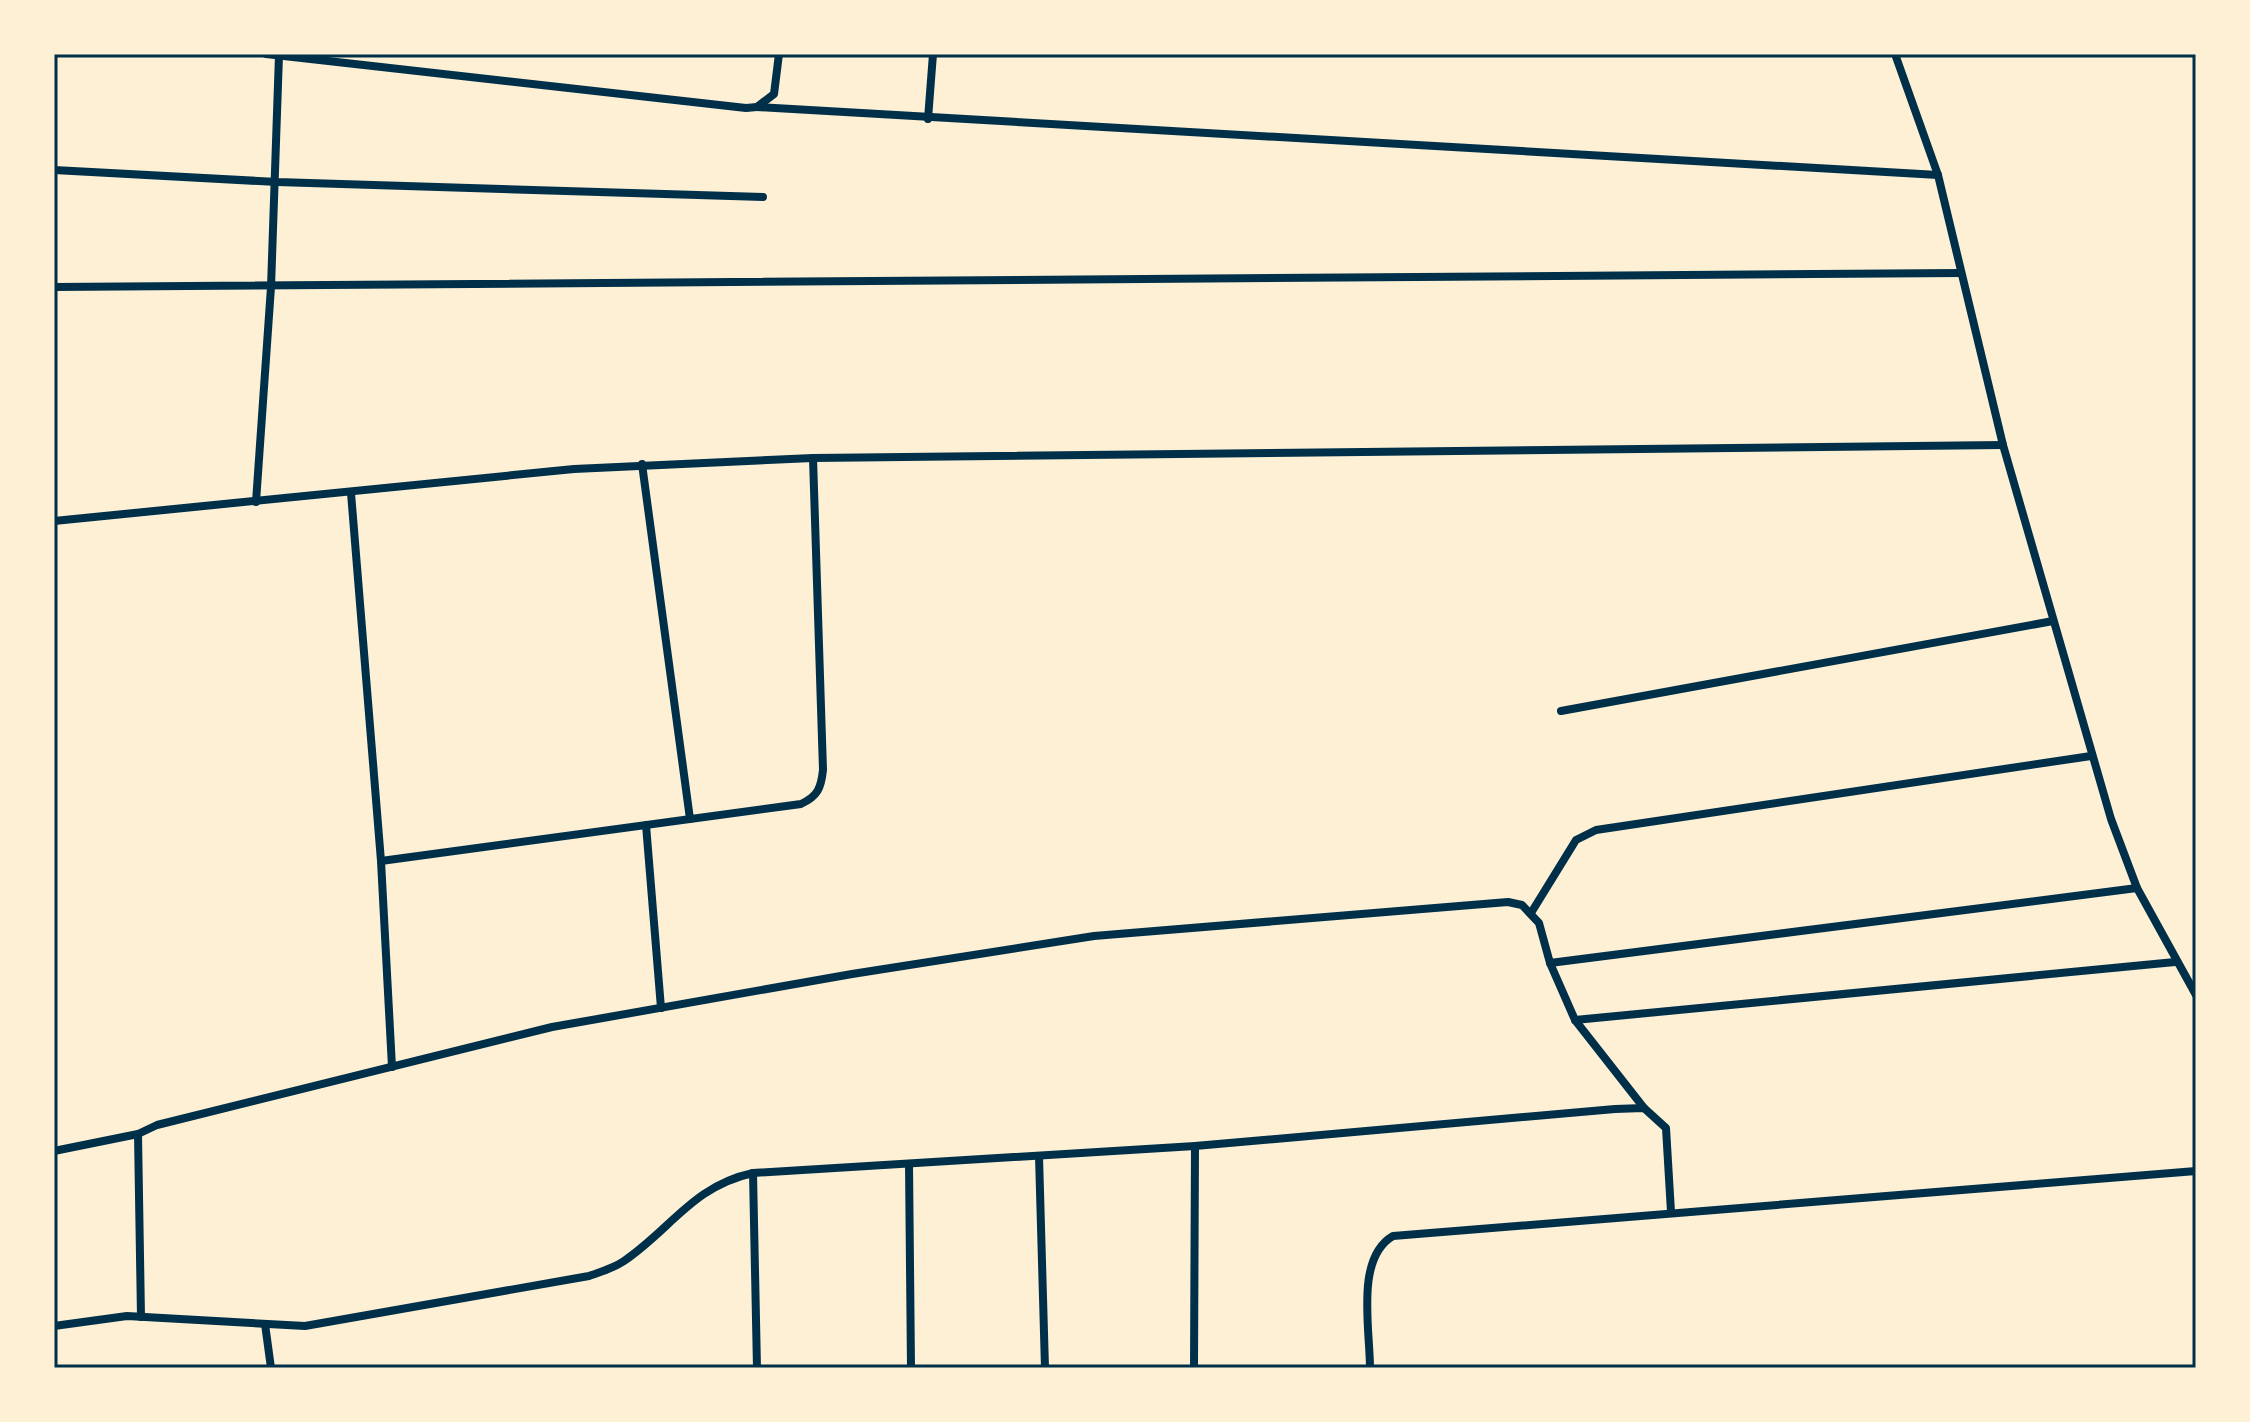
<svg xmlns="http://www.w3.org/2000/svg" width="2250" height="1422" font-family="Barlow,sans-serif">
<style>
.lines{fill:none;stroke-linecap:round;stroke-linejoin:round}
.minor{stroke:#003049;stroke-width:8}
.neatline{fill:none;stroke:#003049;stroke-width:3}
</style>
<rect width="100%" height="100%" fill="#fdf0d5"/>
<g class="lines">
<g class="minor">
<path d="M266,54L746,108L757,107L774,94L779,54"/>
<path d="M1895,54L1938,175L2003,445L2111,819L2137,888L2196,995"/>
<path d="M757,107L1938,175"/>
<path d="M928,119L933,54"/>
<path d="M54,170L277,182L763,197"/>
<path d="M54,287L1961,273"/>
<path d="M642,464L690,819"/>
<path d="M351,493L381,861L392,1067"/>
<path d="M256,502L271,287L279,55"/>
<path d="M54,521L574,469L813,458L2003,445"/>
<path d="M1561,711L2053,621"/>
<path d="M646,825L661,1008"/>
<path d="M381,861L801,804C818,796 821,788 823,770L813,458"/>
<path d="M1531,913L1576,840L1596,830L2091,756"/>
<path d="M1550,963L2137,888"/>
<path d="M1575,1020L2175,962"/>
<path d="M54,1151L138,1134"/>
<path d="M1039,1156L1045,1368"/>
<path d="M909,1164L911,1368"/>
<path d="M753,1173L757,1368"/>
<path d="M141,1317L138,1134L157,1125L552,1027L852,974L1094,936L1508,902L1522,905L1539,923L1550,963L1575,1020L1644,1108"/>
<path d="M265,1324L271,1368"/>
<path d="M54,1326L127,1316L305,1326L589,1276C600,1272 614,1268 624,1261C671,1229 693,1186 753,1173L1195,1146L1615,1109L1644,1108L1666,1128L1671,1212"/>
<path d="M1194,1368L1195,1146"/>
<path d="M1370,1368C1370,1329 1355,1258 1393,1236L2196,1171"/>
</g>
</g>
<rect width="2250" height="1422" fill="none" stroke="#fdf0d5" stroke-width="112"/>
<rect x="56" y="56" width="2138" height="1310" class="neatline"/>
</svg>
